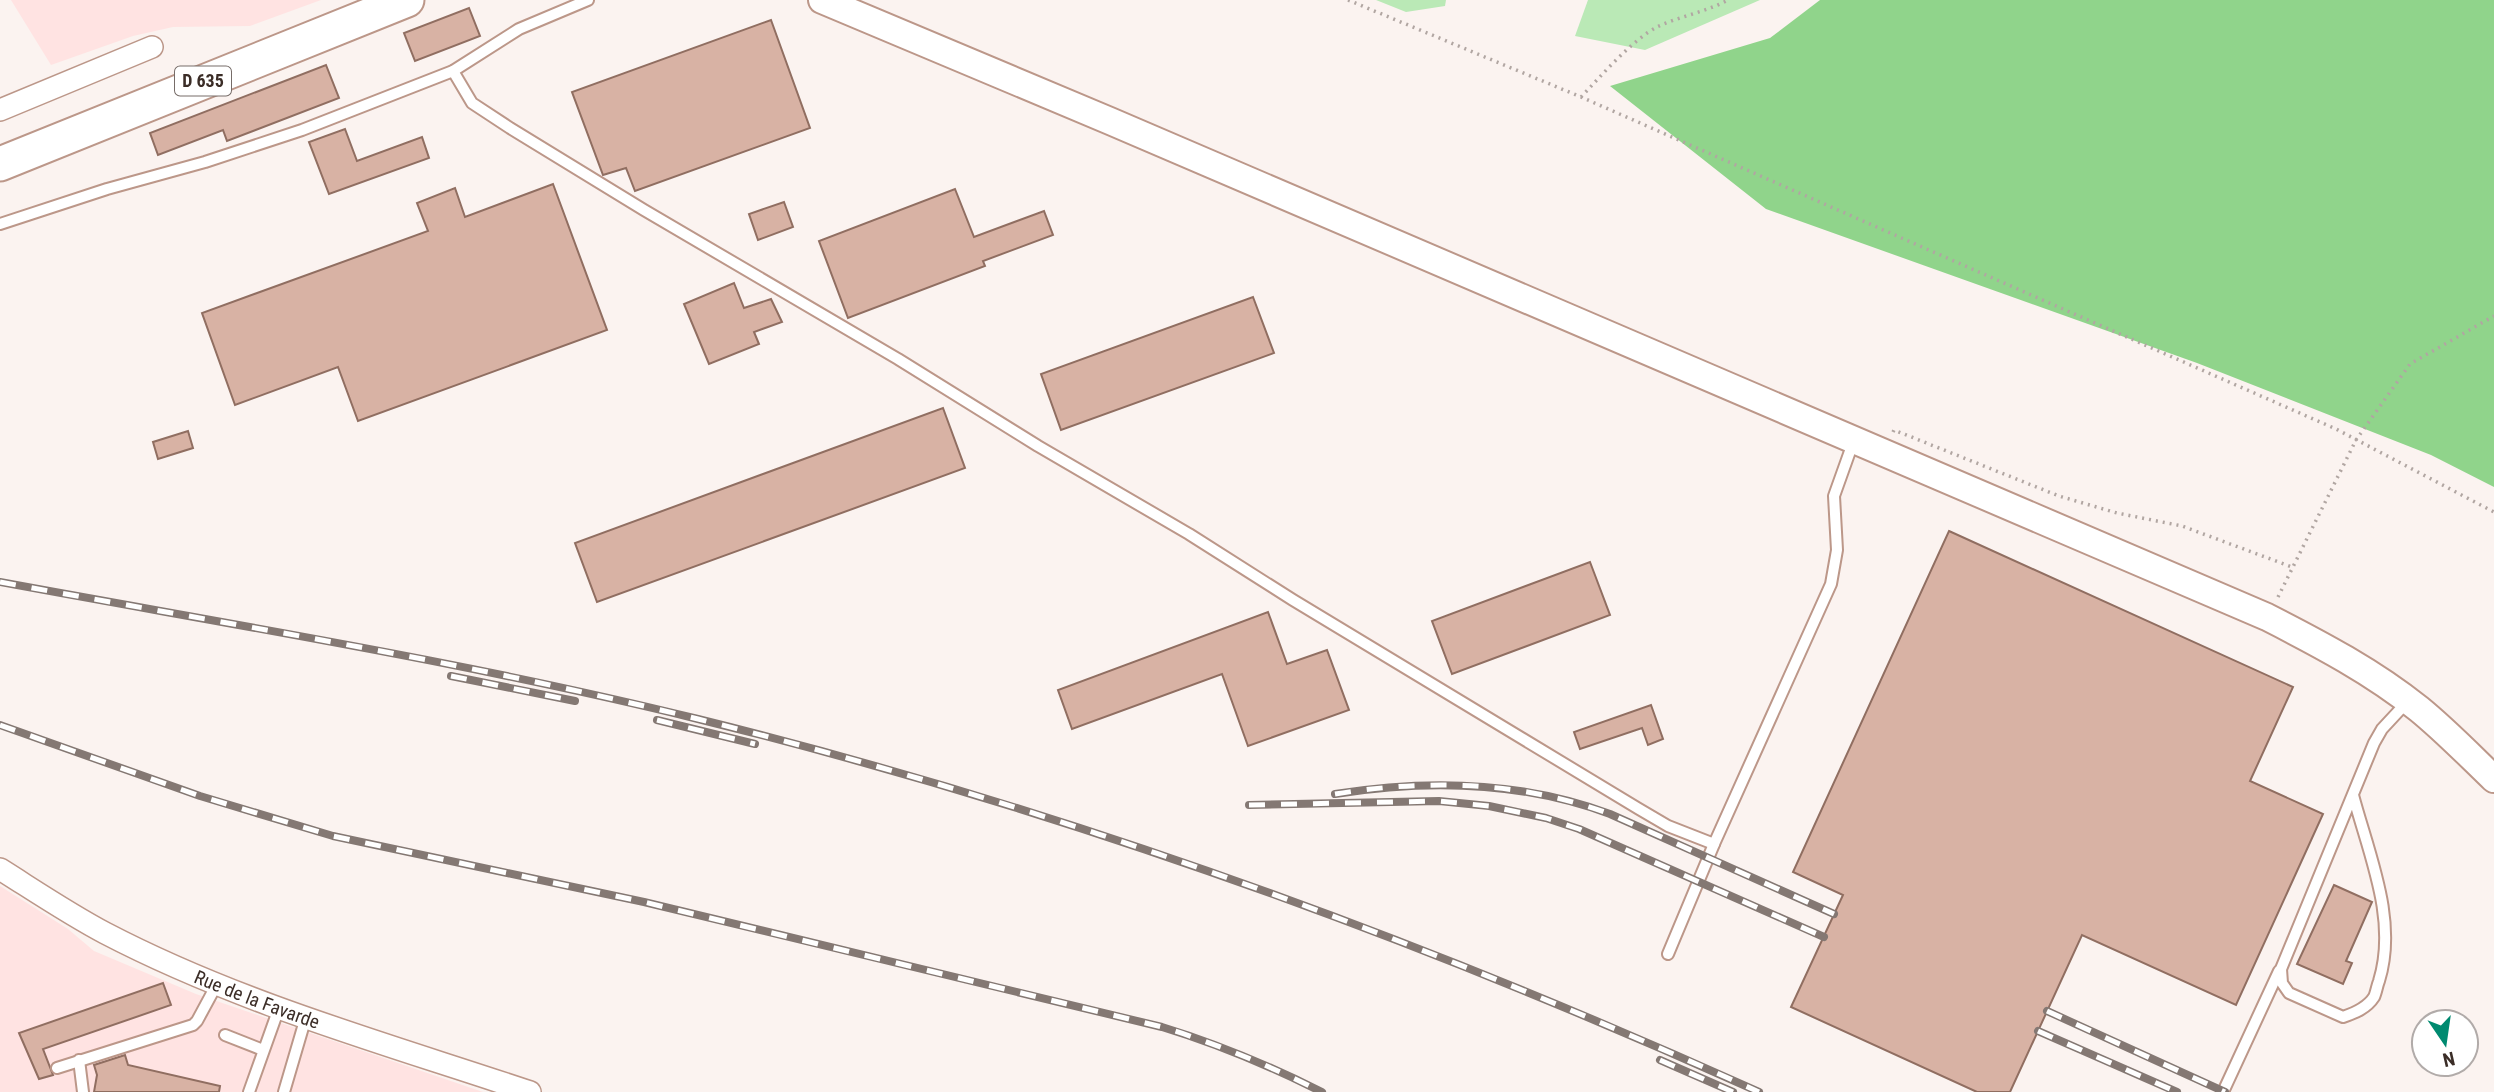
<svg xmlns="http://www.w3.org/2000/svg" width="2494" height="1092" font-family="'Roboto Condensed',sans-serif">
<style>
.industrial{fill:#ffe3e2}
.green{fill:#bae9b6}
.forest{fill:#90d48b}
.building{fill:#d8b2a4;stroke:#906e61;stroke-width:2}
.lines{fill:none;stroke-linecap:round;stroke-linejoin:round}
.service-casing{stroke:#bc9789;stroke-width:14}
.minor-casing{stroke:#bc9789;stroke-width:24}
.tertiary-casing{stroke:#bc9789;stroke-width:30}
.primary-casing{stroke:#bc9789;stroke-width:37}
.path{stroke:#b1a6a2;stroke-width:3.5;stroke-dasharray:2 5;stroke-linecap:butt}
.service{stroke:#fff;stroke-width:10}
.minor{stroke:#fff;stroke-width:21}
.tertiary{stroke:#fff;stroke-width:26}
.primary{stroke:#fff;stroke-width:33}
.rail-casing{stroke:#847873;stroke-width:8}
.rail{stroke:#fff;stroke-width:5;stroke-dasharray:16;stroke-linecap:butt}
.labels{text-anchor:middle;stroke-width:5;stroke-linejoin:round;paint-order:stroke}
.shield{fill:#fff;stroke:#766c68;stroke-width:2}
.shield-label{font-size:18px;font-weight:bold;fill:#3b2d27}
.street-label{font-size:19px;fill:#3b2d27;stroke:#fff}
</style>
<rect width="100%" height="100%" fill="#fbf3f0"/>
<g class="industrial">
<path d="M11,0H321L250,26L173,27L133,36L51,65Z"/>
<path d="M0,886L68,929L94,951L196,994L483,1092H0Z"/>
</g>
<g class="green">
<path d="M1376,0H1446L1445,6L1406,12Z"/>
<path d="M1588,0H1760L1645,50L1575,36Z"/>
</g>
<path class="forest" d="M1820,0H2494V487L2431,455L2197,363L1766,209L1610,86L1770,38Z"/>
<g class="building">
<path d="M469,8L480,36L415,61L404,33Z"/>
<path d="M771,20L810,128L635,191L626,168L603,175L572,92Z"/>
<path d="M326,65L339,98L227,141L223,130L158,155L150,133Z"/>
<path d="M345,129L357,161L422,137L429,158L329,194L309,142Z"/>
<path d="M553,184L607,330L358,421L338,367L235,405L202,313L428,231L417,203L455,188L465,217Z"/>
<path d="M955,189L974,237L1044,211L1053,235L983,261L985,266L848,318L819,241Z"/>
<path d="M784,202L793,227L758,240L749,214Z"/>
<path d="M734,283L744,308L771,299L782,322L754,332L759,344L709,364L684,304Z"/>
<path d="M1253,297L1274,353L1061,430L1041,374Z"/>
<path d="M943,408L965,468L597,602L575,543Z"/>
<path d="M188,431L193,448L158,459L153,442Z"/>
<path d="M1949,531L2293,687L2250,781L2323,814L2236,1005L2082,935L2010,1092H1977L1791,1007L1843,895L1793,872Z"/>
<path d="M1590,562L1610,615L1452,674L1432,621Z"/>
<path d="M1268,612L1287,664L1327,650L1349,710L1248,746L1222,674L1072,729L1058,690Z"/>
<path d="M1651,705L1663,739L1648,745L1642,728L1580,749L1574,732Z"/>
<path d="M2334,885L2372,902L2346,961L2352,963L2343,984L2297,964Z"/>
<path d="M163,983L171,1005L43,1049L53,1075L39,1079L19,1033Z"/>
<path d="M125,1055L128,1065L220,1086L219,1092H94L97,1075L94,1065Z"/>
</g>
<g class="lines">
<g class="service-casing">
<g id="service">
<path d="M453,71L472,103L510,128L644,210L898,359L1038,446L1189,534L1293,600L1639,809L1668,826L1714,844"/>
<path d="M0,224L107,189L205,162L302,130L453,71L519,29L588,0"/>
<path d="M2353,795C2369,855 2398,920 2379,981C2377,986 2376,993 2374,997C2367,1008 2355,1013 2343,1017L2289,993L2282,983L2281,969L2374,743L2382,729L2408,701"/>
<path d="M1668,954L1714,844L1831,584L1837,550L1834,496L1854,440"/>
<path d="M225,1035L263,1050"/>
<path d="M79,1060L83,1092"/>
<path d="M57,1068L193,1025L197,1021L217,984"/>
<path d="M249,1092L279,1008"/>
<path d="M284,1092L306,1017"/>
<path d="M2223,1092L2279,971"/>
</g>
</g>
<g class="minor-casing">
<g id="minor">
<path d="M0,110L152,47"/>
<path id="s1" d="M0,869C35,891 69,914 105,933C239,1003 387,1044 530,1092"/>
</g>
</g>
<g class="tertiary-casing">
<path id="tertiary" d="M822,0L1110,121L2267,617C2320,644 2373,672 2419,709C2446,731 2470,756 2494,779"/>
</g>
<g class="primary-casing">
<path id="primary" d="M0,164L407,0"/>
</g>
<g class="path">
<path d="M1348,0L1581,97L2336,429L2494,512"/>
<path d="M1581,97C1601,76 1632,40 1657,27C1680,16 1706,12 1728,0"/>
<path d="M1893,432L1894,430L2059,496L2117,513L2182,526L2292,567"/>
<path d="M2278,597L2356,440L2410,364L2494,316"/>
</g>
<use href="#service" class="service"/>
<use href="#minor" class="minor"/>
<use href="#tertiary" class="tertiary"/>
<use href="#primary" class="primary"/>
<g class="rail-casing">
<g id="rail">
<path d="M0,582C233,625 467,662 698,719C1063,809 1416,937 1759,1092"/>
<path d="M451,676L575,701"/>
<path d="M657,720L755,744"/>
<path d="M0,725L200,796L333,836L644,902L1162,1027C1218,1044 1270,1066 1322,1092"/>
<path d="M1335,794C1428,779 1521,781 1610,814L1834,914"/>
<path d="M1249,805L1439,801L1489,806L1546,818L1579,829L1824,937"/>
<path d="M2047,1011L2225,1092"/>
<path d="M2038,1031L2177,1092"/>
<path d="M1660,1060L1733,1092"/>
</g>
</g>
<use href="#rail" class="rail"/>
</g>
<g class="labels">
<rect class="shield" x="175" y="66.5" width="56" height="29" rx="5"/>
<g class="shield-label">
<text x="203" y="87">D 635</text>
</g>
<g class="street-label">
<text dy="7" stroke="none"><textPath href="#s1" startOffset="289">Rue de la Favarde</textPath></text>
</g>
</g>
<g transform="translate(2445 1043) rotate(167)"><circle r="33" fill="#ffffff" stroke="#b1aba9" stroke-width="2"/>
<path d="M0-5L12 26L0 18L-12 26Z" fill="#008a70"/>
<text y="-10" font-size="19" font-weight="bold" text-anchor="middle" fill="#3b2d27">N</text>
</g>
</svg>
